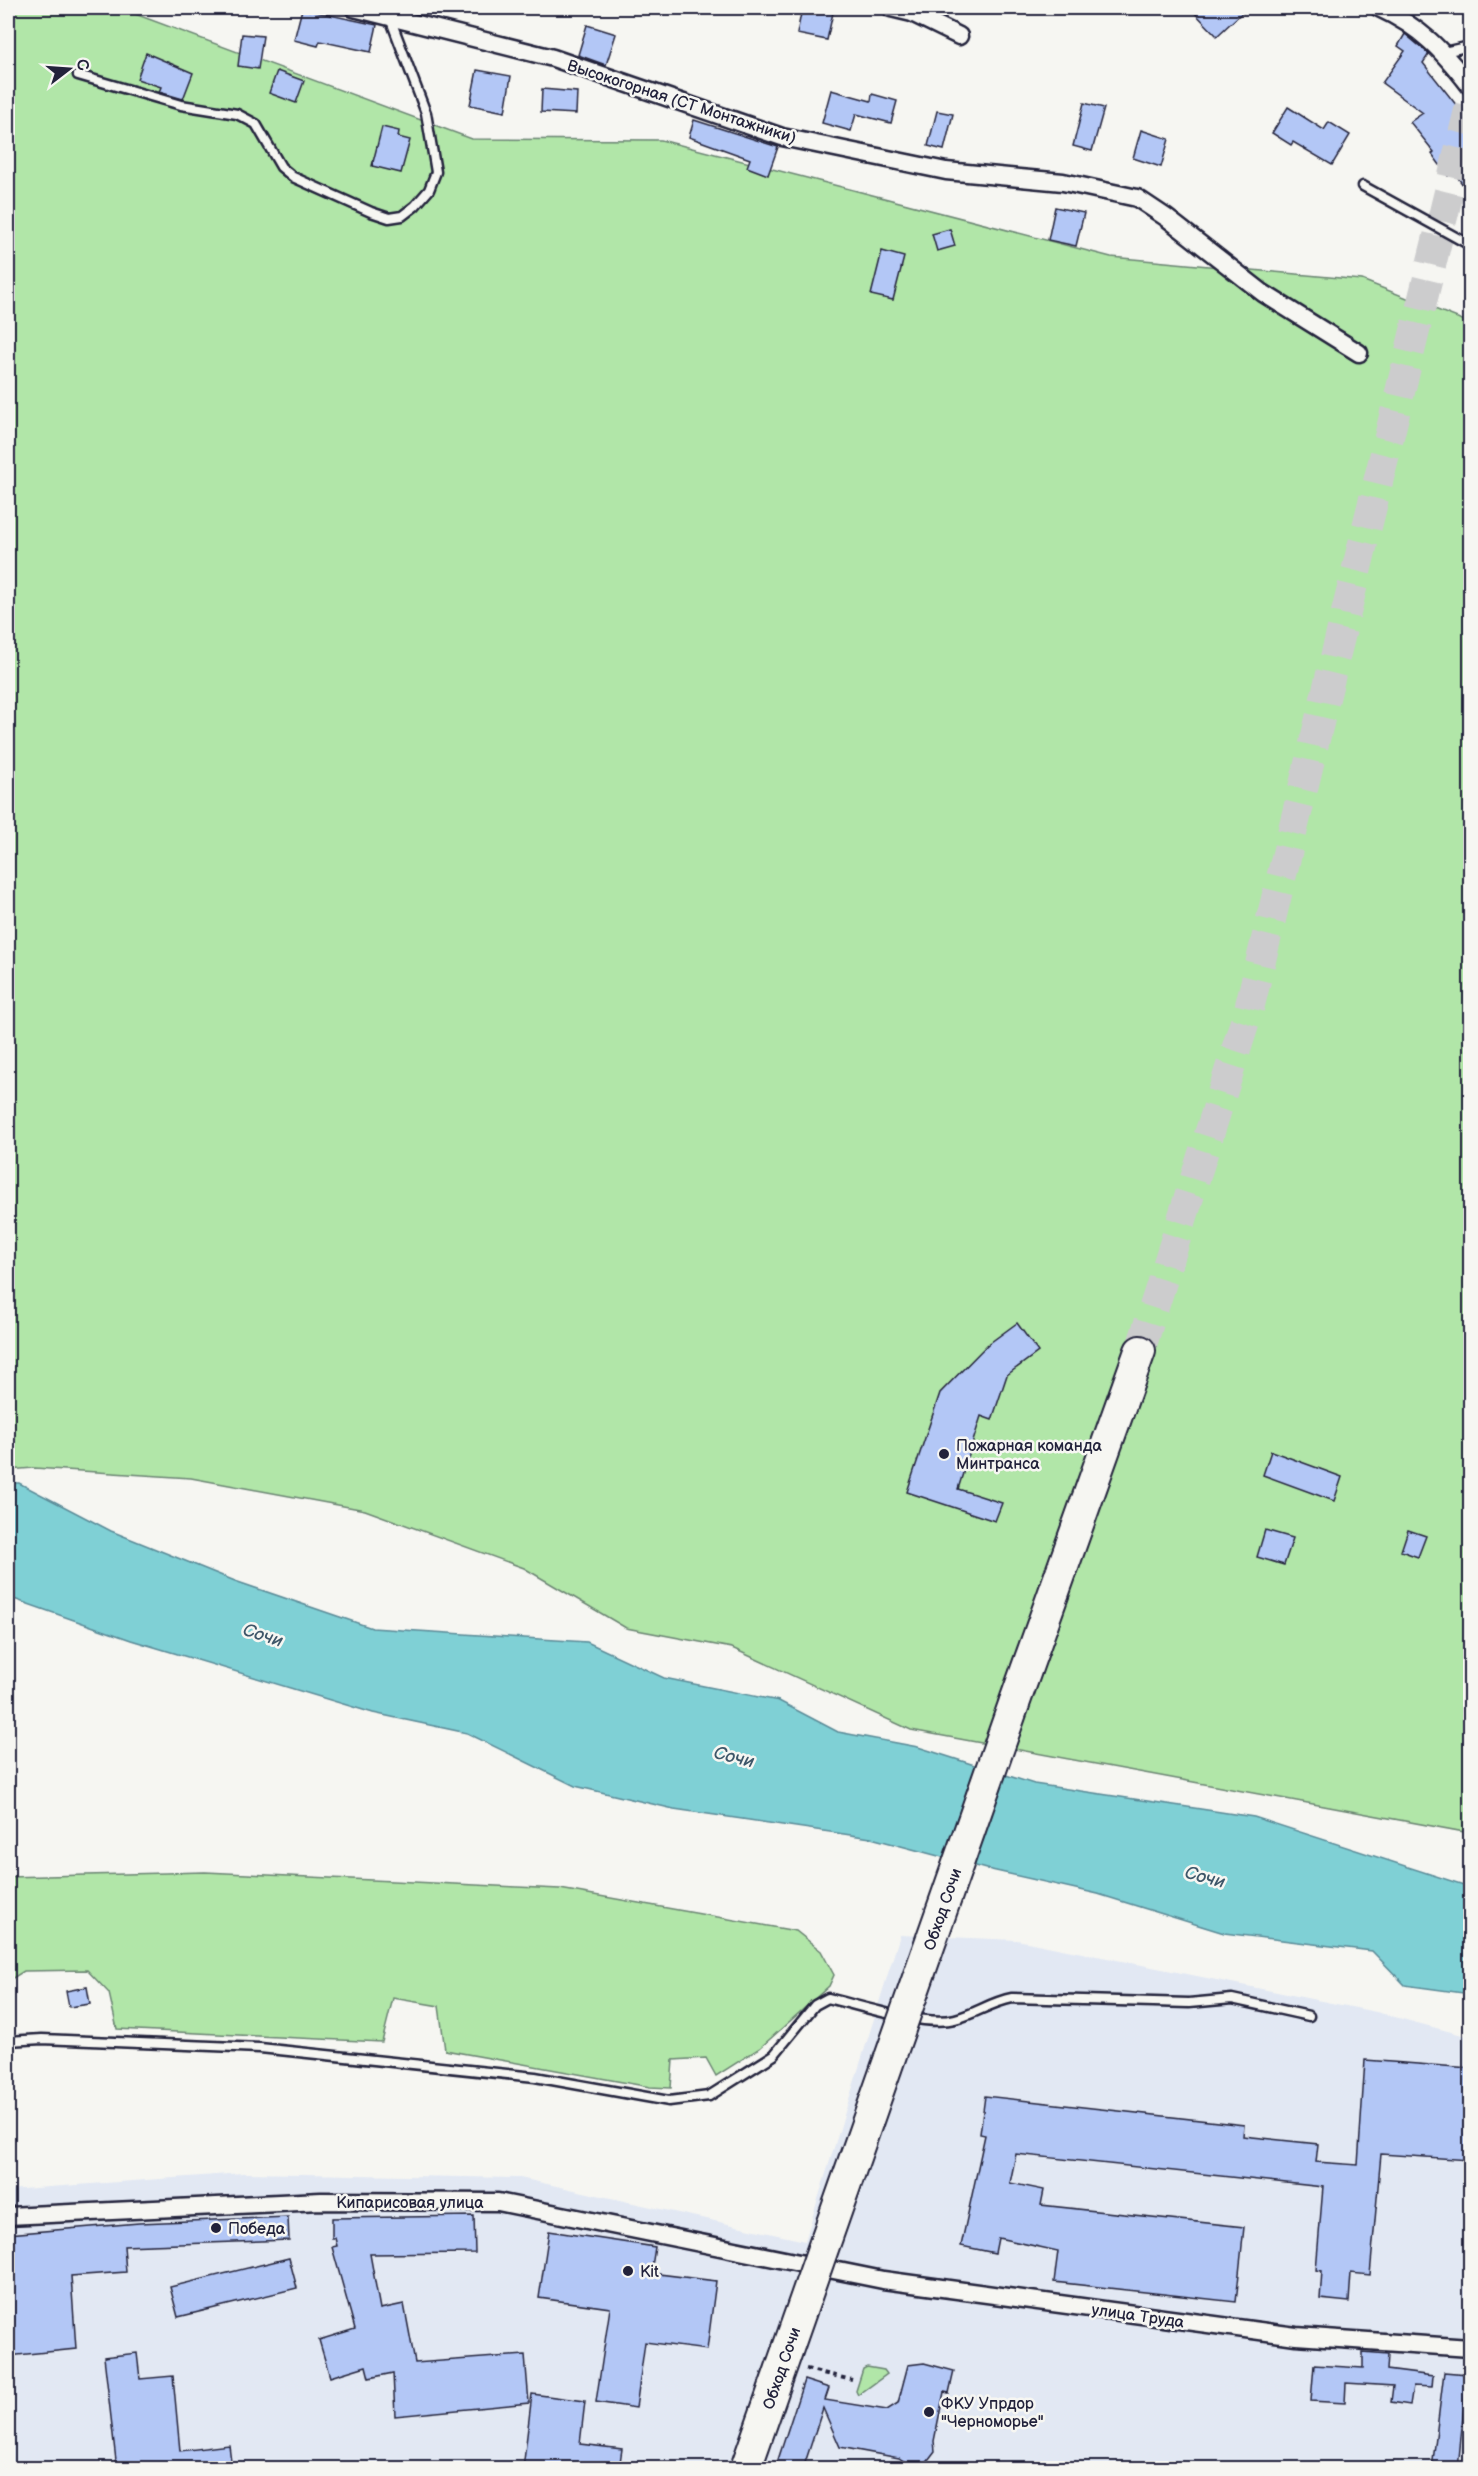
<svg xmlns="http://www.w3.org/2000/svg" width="1478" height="2476" font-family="'Balsamiq Sans',sans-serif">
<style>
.built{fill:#e2e8f3}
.green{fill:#b1e6a8;stroke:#6a8472;stroke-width:1.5}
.water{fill:#7fd0d5;stroke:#5a8a97;stroke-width:1.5}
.building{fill:#b3c7f6;stroke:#22223b;stroke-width:1.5}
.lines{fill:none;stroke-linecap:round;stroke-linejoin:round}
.highway-tunnel{stroke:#cccccd;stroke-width:30;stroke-dasharray:30 15;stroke-linecap:butt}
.lane-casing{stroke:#22223b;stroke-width:13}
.street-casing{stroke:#22223b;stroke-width:21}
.highway-casing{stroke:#22223b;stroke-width:34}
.path{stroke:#22223b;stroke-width:4;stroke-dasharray:4.5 4.5;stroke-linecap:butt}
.lane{stroke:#f6f6f2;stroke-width:8}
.street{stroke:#f6f6f2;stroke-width:16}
.highway{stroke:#f6f6f2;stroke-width:30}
.highway-bridge-casing{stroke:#22223b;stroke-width:34;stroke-linecap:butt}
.highway-bridge{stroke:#f6f6f2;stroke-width:30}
.poi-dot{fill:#22223b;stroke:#f6f6f2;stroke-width:2}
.labels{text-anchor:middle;stroke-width:5;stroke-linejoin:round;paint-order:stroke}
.street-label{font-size:16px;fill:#22223b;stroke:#f6f6f2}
.poi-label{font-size:16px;fill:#22223b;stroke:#f6f6f2;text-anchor:start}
.water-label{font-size:18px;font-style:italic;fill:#3e5669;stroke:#f6f6f2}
</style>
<rect width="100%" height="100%" fill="#f6f6f2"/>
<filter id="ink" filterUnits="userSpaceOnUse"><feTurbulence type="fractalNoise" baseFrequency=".0167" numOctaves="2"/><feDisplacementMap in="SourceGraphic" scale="12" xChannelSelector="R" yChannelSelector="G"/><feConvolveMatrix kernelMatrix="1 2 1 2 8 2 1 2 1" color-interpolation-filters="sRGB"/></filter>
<g filter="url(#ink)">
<path class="built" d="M900,1935L1017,1940L1376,2012L1470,2037V2468H8V2190L243,2173L520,2178L805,2241Z"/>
<g class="green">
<path d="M8,8H119L472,139L661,140L1111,257L1362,280L1470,323V1833L911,1730L732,1648L626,1628L524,1568L365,1510L191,1478L34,1468L8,1470Z"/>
<path d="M205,1872L560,1889L796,1931L821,1951L834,1975L829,1986L760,2048L716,2076L706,2058L673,2060L671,2088L650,2087L445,2050L439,2006L393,1998L382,2042L117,2029L109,1993L87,1970L24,1971L8,1981V1877Z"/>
<path d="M867,2367L884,2370L887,2374L858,2395L856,2391L863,2369Z"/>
</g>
<path class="water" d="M8,1483H19L111,1531L235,1581L372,1628L587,1642L664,1678L779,1701L838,1732L918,1747L1034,1784L1254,1817L1470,1887V1994L1405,1985L1372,1951L1224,1933L1098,1894L987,1869L871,1838L674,1809L575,1786L467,1733L373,1713L131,1640L8,1597Z"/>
<g class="building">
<path d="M802,8H834L827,40L797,34Z"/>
<path d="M1190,8H1247L1217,36Z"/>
<path d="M302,9L377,25L371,52L320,41L318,46L294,40Z"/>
<path d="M587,25L616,34L606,65L578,55Z"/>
<path d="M242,34L263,36L258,69L238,66Z"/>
<path d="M1405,34L1429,54L1423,63L1461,111L1459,113L1470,129V195L1454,172L1448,176L1432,154L1434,152L1410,122L1423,113L1382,83L1405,51L1398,46Z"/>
<path d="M146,53L193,73L183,99L159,92L161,87L137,79Z"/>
<path d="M477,70L511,76L505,112L470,105Z"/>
<path d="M277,71L304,81L296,103L269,93Z"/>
<path d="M542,89L577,92L576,114L541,112Z"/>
<path d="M831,90L871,101L872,94L897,101L891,123L856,114L851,131L822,123Z"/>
<path d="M1084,103L1104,108L1092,151L1073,146Z"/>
<path d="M1288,107L1324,130L1329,122L1350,135L1332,165L1293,142L1291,145L1272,133Z"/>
<path d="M937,111L953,114L944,150L928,146Z"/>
<path d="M694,120L778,147L768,175L747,167L750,159L689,137Z"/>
<path d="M382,127L399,131L398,137L410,140L401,173L372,166Z"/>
<path d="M1141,130L1169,139L1161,167L1133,158Z"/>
<path d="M1055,207L1084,213L1076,246L1048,240Z"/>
<path d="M950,229L955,246L937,251L932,234Z"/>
<path d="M882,251L904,257L893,300L871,295Z"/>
<path d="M1017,1323L1038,1352L1007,1375L992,1420L981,1416L958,1489L1002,1503L995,1521L907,1492L940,1393L987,1345Z"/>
<path d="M1271,1451L1342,1477L1334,1501L1263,1475Z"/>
<path d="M1265,1530L1293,1538L1284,1565L1257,1557Z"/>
<path d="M1408,1530L1426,1536L1418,1557L1401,1551Z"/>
<path d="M87,1987L90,2004L69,2007L66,1991Z"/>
<path d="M1365,2060L1470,2068V2160L1381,2154L1370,2275L1351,2273L1349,2302L1320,2299L1322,2271L1316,2270L1323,2187L1016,2154L1010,2183L1044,2190L1041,2205L1244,2227L1236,2302L1054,2282L1058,2251L998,2238L995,2253L961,2246L985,2135L980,2134L985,2096L1244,2125L1243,2136L1318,2144L1316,2162L1358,2165Z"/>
<path d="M474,2216L475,2253L370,2254L380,2309L404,2304L415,2363L525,2355L529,2403L395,2416L393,2373L369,2378L366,2366L330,2377L319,2340L355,2329L332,2247L337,2246L335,2238H332V2218Z"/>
<path d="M288,2217L289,2240L124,2246L126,2272L71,2276L76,2349L8,2356V2234L139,2223Z"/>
<path d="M549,2231L655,2247L651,2273L716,2281L707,2350L645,2342L636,2408L596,2402L610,2308L539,2298Z"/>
<path d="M289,2258L297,2288L178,2317L170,2287Z"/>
<path d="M1363,2352L1388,2354L1387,2370L1433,2376L1432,2387L1413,2386L1410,2405L1391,2402L1393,2386L1346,2383L1345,2403L1311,2401L1314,2365L1363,2368Z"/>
<path d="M137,2353L140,2379L173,2376L180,2451L229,2445L232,2469H117L104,2357Z"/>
<path d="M924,2363L954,2371L949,2393L944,2392L934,2441L935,2451L925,2464L911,2466L899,2458L840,2447L823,2408L803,2469H775L804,2380L829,2388L825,2400L887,2410L898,2403L908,2365Z"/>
<path d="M1444,2372L1467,2374L1458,2469H1432Z"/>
<path d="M532,2394L585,2401L580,2444L622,2449L619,2469H523Z"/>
</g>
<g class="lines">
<path class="highway-tunnel" d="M1140,1351L1249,1009L1470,106"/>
<g class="lane-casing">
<g id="lane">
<path d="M1444,52L1470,46"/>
<path d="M78,75L181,105L237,114L256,124L281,167L293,177L371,212L389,218L402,216L415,206L429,190L436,172L426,113L390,18"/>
<path d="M1363,186L1470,245"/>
<path d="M8,2041L42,2039L260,2048L535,2077L669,2101L709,2096L774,2055L815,2005L828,1998C861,2006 925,2027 955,2019C975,2014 991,2002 1012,1998L1189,2003L1232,1999L1309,2016"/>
</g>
</g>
<g class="street-casing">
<g id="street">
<path d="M354,8L553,58L782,137L946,171L1063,182L1137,198L1167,218L1263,293L1359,353"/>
<path d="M891,8L912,13L959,36"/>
<path d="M1379,8C1421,27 1443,51 1470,86"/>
<path d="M8,2216L321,2201L498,2202L883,2280L1296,2336L1470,2348"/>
</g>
</g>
<g class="highway-casing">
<path id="highway" d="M1014,1704L1140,1351"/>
</g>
<path class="path" d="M806,2369L852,2380"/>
<use href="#lane" class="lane"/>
<use href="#street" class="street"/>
<use href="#highway" class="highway"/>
<g class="highway-bridge-casing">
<path id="highway-bridge" d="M746,2468L1014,1704"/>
</g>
<use href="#highway-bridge" class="highway-bridge"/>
</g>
</g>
<g class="poi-dot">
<circle cx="944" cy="1454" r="6"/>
<circle cx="216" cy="2228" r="6"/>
<circle cx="628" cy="2271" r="6"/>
<circle cx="929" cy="2412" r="6"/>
</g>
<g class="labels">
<g class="street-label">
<text transform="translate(682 101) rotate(18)" y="6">Высокогорная (СТ Монтажники)</text>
<text transform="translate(942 1909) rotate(-71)" y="6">Обход Сочи</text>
<text x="410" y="2208">Кипарисовая улица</text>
<text transform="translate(1138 2315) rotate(8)" y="6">улица Труда</text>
<text transform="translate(781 2368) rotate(-71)" y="6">Обход Сочи</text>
</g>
<g class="poi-label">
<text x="956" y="1451">Пожарная команда<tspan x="956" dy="18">Минтранса</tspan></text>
<text x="228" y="2234">Победа</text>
<text x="640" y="2277">Kit</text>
<text x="941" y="2409">ФКУ Упрдор<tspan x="941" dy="18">"Черноморье"</tspan></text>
</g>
<g class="water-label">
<text transform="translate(263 1635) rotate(18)" y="6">Сочи</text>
<text transform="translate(734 1757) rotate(14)" y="6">Сочи</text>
<text transform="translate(1205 1877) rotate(15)" y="6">Сочи</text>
</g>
</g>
<rect width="1478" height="2476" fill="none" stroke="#f6f6f2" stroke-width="30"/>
<rect x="15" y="15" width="1448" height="2446" fill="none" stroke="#22223b" stroke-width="2" filter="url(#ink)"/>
<g transform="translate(69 69) rotate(73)" stroke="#f6f6f2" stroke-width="4.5" paint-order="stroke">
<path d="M0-4.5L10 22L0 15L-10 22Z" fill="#22223b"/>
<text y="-9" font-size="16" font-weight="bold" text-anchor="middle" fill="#22223b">С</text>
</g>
</svg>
